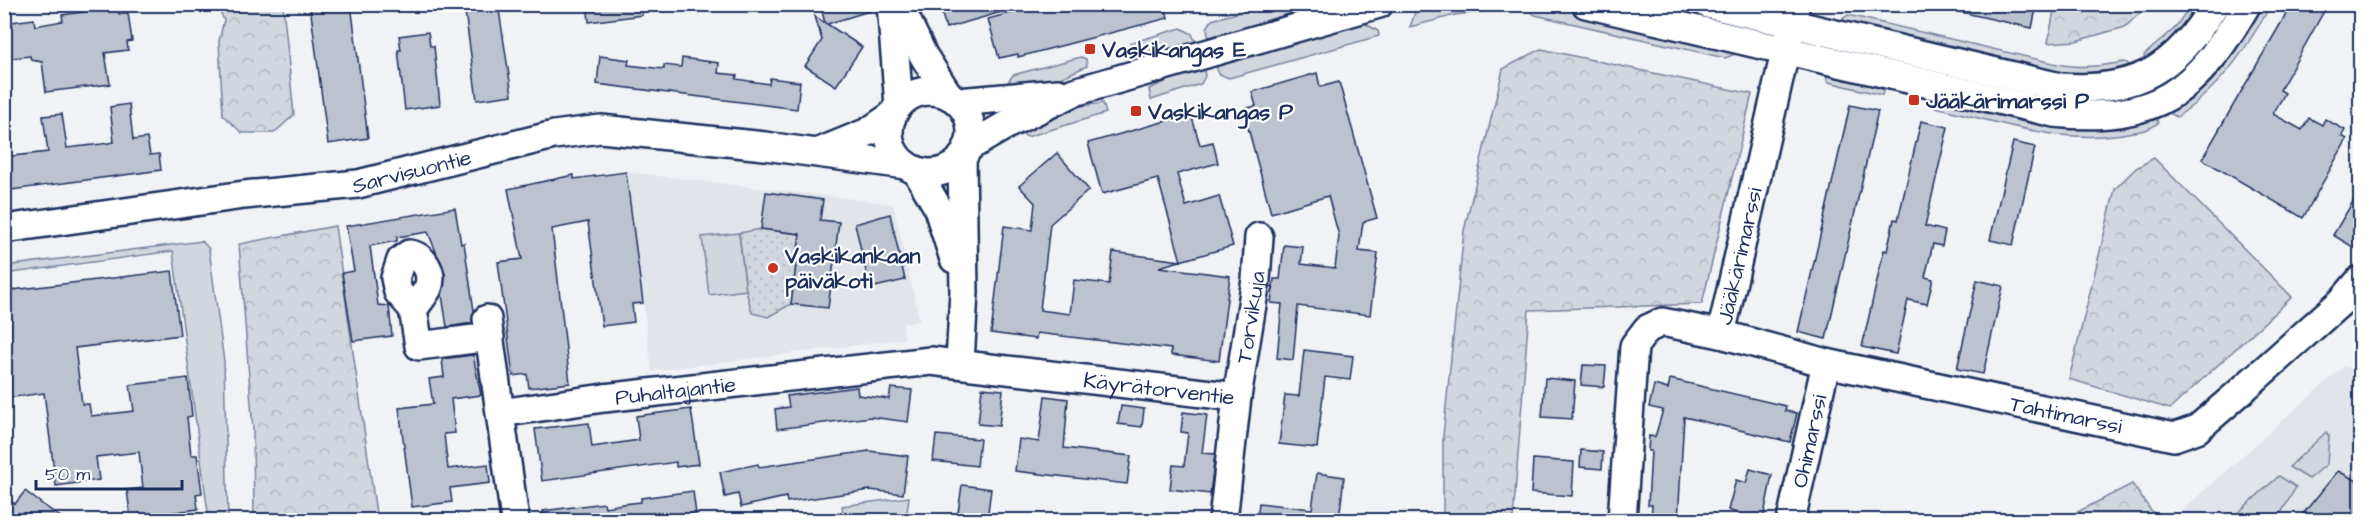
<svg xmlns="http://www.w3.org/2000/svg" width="2365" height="525" font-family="'Architects Daughter',sans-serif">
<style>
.built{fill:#e1e4ea}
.grass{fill:#d2d6df;stroke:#76829e;stroke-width:1.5}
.forest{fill:url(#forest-crowns);stroke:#76829e;stroke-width:1.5}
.park{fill:url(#park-dots);stroke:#76829e;stroke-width:1.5}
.building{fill:#bcc2d0;stroke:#1b2f5e;stroke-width:1.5}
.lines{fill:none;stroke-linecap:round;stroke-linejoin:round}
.minor-casing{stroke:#1b2f5e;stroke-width:32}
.minor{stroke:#fff;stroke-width:27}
.poi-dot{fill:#c8321e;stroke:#fff;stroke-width:2}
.labels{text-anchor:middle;stroke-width:4.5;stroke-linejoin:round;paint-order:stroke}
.poi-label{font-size:22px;font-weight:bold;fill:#1b2f5e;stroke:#fff;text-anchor:start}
.street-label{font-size:22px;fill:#1b2f5e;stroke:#fff}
</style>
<defs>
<pattern id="forest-crowns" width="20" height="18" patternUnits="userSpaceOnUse" patternTransform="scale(1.5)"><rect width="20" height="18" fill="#d2d6df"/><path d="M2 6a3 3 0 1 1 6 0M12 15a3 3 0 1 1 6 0" fill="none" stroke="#b4b8c2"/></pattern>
<pattern id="park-dots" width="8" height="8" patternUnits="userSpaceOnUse" patternTransform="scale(1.5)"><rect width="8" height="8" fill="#d2d6df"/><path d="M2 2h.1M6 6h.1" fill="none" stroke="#b4b8c2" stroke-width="1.8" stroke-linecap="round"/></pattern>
</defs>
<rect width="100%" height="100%" fill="#f1f2f5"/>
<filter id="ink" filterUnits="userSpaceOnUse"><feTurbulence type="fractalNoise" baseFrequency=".0167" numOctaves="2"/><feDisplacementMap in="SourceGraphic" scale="12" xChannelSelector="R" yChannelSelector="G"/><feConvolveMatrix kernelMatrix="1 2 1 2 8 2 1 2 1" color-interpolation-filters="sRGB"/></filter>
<g filter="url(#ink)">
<g class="built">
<path d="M626,172L893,204L920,321L903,324L904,339L652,371Z"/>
<path d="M2344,366L2360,372V520H2171Z"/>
</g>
<g class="grass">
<path d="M1418,4H1505V5L1497,10L1455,15L1410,27Z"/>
<path d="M1264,5H1340L1209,41L1207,28L1212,20Z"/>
<path d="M1524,5H1557L1736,48L1733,55L1725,58L1535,15Z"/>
<path d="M1620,5H1678L1742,20L1739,32Z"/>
<path d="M2191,5H2206L2146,68L2144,55L2174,29Z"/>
<path d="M2255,5H2271C2244,52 2223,85 2177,117L2169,113L2166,105Z"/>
<path d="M1848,15L2057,64C2086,69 2097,66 2125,62L2131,66L2088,83L1838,22Z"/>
<path d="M1361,21L1378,31L1379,36L1229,78L1219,74L1215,64Z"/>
<path d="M1181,28L1192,34L1197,45L1134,53L1130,43Z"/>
<path d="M1081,57L1086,59L1087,66L1051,82L1004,88L1013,75Z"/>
<path d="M1203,65L1205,76L1201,84L1151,100L1149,89Z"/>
<path d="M1827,67L1884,90L1882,95L1829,82L1825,75Z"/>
<path d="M1929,100L2154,111L2158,123C2149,131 2139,131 2128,133C2061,146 1992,120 1927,105Z"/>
<path d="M1103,103L1106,113L1027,137L1016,131L1067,108Z"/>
<path d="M739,233L746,290L709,295L702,237Z"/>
<path d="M202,241L209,249L224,362L228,520H209L173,251L5,274V266Z"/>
<path d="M2326,432L2329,436L2327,464L2309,479L2289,467Z"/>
<path d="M2279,476L2296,487L2277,520H2230Z"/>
<path d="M909,497L906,520H844L842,506Z"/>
</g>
<g class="forest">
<path d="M217,5H283L294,115L274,133H242L223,115L219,41L224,20Z"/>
<path d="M2055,5V4L2148,5L2125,27L2076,41L2048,43Z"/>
<path d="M1541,49L1752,94L1702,304L1529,310L1513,520H1443V436L1464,231L1503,69Z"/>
<path d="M2154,158L2292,297L2170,409L2069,379L2115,189L2136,168Z"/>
<path d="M335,226L377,520H254L253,430L239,244Z"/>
<path d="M2132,484L2152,512L2167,520H2062Z"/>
</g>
<path class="park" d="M761,229L800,234L791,304L768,317L752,313L746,290L739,233Z"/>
<g class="building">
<path d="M326,4H351L368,138L328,144L310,6Z"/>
<path d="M464,4H498L512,95L477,100Z"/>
<path d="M587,4H642V15L589,22Z"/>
<path d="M820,4H875L876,9L827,24L862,47L836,86L805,66L822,40L815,16L825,23Z"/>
<path d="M939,4H1011L1012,9L946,28Z"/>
<path d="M1043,4H1165L1168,18L1018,57V54L999,58L988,19Z"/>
<path d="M1957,4H2037L2032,28L1956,11Z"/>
<path d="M2292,4H2328L2280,90L2285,93L2273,114L2302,130L2309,118L2322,125L2325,119L2345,130L2342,136L2347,139L2303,218L2202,159Z"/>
<path d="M118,7L119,14L128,13L132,41L127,42L128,50L105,53L110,84L46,92L42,62L31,60L30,56L4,59V23L34,19L35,26L63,21L62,15Z"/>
<path d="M428,32L430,46H434L440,105L405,110L398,50H401L399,36Z"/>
<path d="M600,56L629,60L628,65L664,69V65L681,67L682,58L719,63L718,73L737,75L736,79L769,84L770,78L800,82L797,109L597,84Z"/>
<path d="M1317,73L1320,87L1339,82L1377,218L1363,222L1359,251L1378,253L1370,315L1298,306L1293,360L1277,358L1282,304L1271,303L1274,279H1280L1284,245L1303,247L1301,264L1335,268L1339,236L1328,196L1271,213L1243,109L1256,106L1252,92Z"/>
<path d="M129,104L133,140L147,138L150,155L159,154L161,170L4,191V157L48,152L43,116L62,114L67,148L102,144L114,142L110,107Z"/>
<path d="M1850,105L1878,111L1826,339L1798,332Z"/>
<path d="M1191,114L1200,145L1213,142L1218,163L1177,174L1186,206L1219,196L1233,246L1159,267L1230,276L1219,361L1171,355V349L1037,333L1036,339L991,333L1004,226L1032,230L1035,203L1019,186L1057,153L1089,190L1050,224L1040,310L1070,314L1074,280L1109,284L1113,252L1181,261L1158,179L1102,194L1088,143Z"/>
<path d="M1921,121L1948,127L1925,226L1945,231L1942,246L1933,244L1925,277L1933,279L1927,304L1908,300L1896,354L1862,347L1884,250L1887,251L1894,219L1898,220Z"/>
<path d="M2013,142L2035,147L2013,245L1990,240Z"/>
<path d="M626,172L643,303L632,304L634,322L602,326L588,222L552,229L570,383L529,388L527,374L513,376L498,262L522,259L508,189L574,175V179Z"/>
<path d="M2361,188V252L2333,235Z"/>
<path d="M766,192L823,200L820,220L839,222L828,308L791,304L800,234L761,229Z"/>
<path d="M455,208L461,244L464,243L474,311L472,323L447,327L442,295L445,274L428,232L397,237V241L370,246L378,305L389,306L392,336L353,341L342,273L354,271L346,226Z"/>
<path d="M890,214L905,280L870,288L855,224Z"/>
<path d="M172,271L180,335L75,348L82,404H89L91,416L134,411L130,385L188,378L192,416L187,417L191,455H197L202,493L196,494L198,509L146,516L147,520H131L127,490L143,488L139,452L96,457L99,480L56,486L44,393L7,398L4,375V291Z"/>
<path d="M1977,280L2003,286L1983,374L1957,369Z"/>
<path d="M1304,350L1353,356L1350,380L1325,377L1317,448L1279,444L1285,395L1299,396Z"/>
<path d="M473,355L481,395L451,399L455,433L444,434L448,469L488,464L490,483L450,488L452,502L412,507L399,408L433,404L429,379L444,377L442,359Z"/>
<path d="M1583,365L1606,366L1604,387L1581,385Z"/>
<path d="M1545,378L1575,381L1572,419L1542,417Z"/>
<path d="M1670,379L1786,406L1785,411L1797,413L1790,442L1684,417L1678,520H1651L1652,505H1648L1651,451H1648L1649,436L1655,437L1663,410L1649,407L1654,385L1668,389Z"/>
<path d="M857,387L858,395L889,399L891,388L912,390L908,422L871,417L777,429L775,409L789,407L787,396Z"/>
<path d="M982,388L1003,390L999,426L978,424Z"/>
<path d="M1045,396L1068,399L1064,448L1131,456L1127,484L1015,471L1019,439L1039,442Z"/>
<path d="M1121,406L1144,409L1142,427L1118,424Z"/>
<path d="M691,409L699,464L676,467V462L542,481L535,429L589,423L592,447L639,440L636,416Z"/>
<path d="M1183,412L1207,415L1202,453L1215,454L1210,494L1170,489L1173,465L1184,466L1188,433L1181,432Z"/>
<path d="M936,435L980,439L977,466L933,461Z"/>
<path d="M1581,450L1603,452L1602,469L1580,467Z"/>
<path d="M869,451L908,456L903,494L870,490L787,502L786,497L741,507L738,494L725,497L720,472L758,464L759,467Z"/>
<path d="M1533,459L1574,462L1572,496L1531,493Z"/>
<path d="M1750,469L1772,475L1763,520H1738L1740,514L1728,510L1736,480L1746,483Z"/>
<path d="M2338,471L2361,483V520H2298Z"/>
<path d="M1317,473L1344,477L1339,520H1257L1259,503L1312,509Z"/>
<path d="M962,485L991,489L987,520H957Z"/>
<path d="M25,491L42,504L65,520H4V497L15,504Z"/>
<path d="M693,491L696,514L645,520H544L543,511L604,503L605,507L623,504L641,502V498Z"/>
</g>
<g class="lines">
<g class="minor-casing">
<g id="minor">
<path d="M891,4L899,105"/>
<path d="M899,4L923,55L949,96"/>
<path d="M1586,4L2054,113C2158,123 2196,92 2247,4"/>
<path d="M1708,4L2060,87C2136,93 2176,69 2215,4"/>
<circle cx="930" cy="132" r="41"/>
<path d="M958,102L1058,93"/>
<path d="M967,148L1008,124L1074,92L1379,4"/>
<path d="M819,152L868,132L893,115"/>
<path d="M916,170L937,206L954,259"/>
<path id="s1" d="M4,229L244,195L358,184L554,135L601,129L765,146L906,165"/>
<path d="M413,309C418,303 424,295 428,288C434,273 424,256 409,254L401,260L395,278L398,292L413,309L419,346L490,337"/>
<path d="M487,319L500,413"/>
<path id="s2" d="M1721,334L1796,4"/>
<path d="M960,362L964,292L962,157"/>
<path id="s3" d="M1237,397L1256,280L1259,237"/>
<path id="s4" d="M515,520L500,413L604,398L931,361L1237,397L1223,520"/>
<path id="s5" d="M1622,520L1634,346L1647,329L1662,322L1721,334L1826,363L2174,437L2197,429L2232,399L2342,301L2360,280"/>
<path id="s6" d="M1791,520L1826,363"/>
</g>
</g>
<use href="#minor" class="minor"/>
</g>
</g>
<g class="poi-dot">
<rect x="1084" y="43" width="12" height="12" rx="3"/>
<rect x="1908" y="94" width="12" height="12" rx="3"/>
<rect x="1130" y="105" width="12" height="12" rx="3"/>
<circle cx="773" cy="268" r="6"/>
</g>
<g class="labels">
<g class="poi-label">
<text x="1102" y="57">Vaskikangas E</text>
<text x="1926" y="108">Jääkärimarssi P</text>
<text x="1148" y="119">Vaskikangas P</text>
<text x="785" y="263">Vaskikankaan<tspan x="785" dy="25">päiväkoti</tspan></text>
</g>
<g class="street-label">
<text dy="8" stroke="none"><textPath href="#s1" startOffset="412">Sarvisuontie</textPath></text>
<text dy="8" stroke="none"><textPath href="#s2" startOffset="80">Jääkärimarssi</textPath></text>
<text dy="8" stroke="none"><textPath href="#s3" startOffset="81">Torvikuja</textPath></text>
<text dy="8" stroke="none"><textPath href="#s4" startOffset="285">Puhaltajantie</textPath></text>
<text dy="8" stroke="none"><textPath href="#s4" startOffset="772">Käyrätorventie</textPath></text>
<text dy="8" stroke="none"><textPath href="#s5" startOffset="627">Tahtimarssi</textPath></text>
<text dy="8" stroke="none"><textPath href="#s6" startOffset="81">Ohimarssi</textPath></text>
</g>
</g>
<rect width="2365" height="525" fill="none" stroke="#fff" stroke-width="24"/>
<rect x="12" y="12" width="2341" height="501" fill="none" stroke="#1b2f5e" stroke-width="2" filter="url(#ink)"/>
<path d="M36 480v9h146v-9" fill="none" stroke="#1b2f5e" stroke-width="3"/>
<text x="45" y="480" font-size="18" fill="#1b2f5e" stroke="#ffffff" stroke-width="4.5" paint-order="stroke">50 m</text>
</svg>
